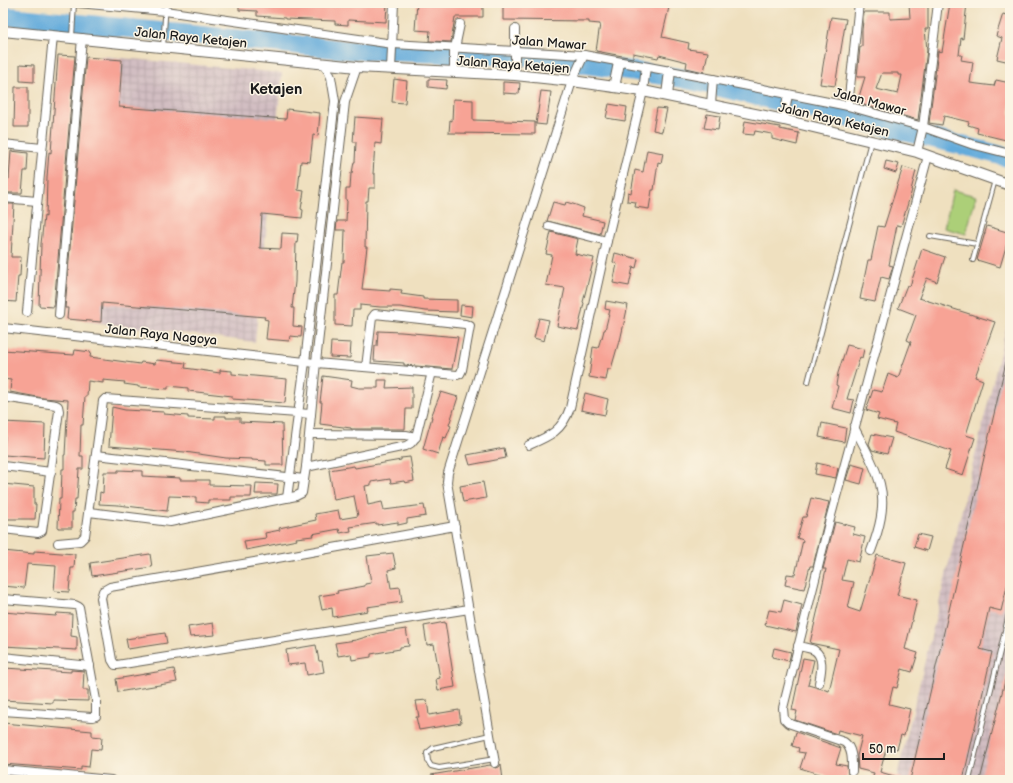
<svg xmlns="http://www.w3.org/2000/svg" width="1013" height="783" font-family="'Balsamiq Sans',sans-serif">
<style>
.industrial{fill:url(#industrial-grid)}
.pitch{fill:#accf78;stroke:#64764a}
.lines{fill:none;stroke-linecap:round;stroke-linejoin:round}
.river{stroke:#64abdb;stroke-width:19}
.building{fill:#f7a395;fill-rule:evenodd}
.service-casing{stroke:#666155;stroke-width:6}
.minor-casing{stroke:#666155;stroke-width:10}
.tertiary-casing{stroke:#666155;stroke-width:12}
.service{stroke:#fff;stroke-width:4}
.minor{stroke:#fff;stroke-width:8}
.tertiary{stroke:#fff;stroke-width:10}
.labels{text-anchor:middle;stroke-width:3;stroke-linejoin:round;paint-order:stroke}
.street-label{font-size:13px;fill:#1c1c1c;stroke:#fcf5e5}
.quarter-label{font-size:15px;font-weight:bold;fill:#1c1c1c;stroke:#fcf5e5}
</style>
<defs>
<pattern id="industrial-grid" width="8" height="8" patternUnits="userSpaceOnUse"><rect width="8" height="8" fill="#d2bec2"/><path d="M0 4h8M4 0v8" fill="none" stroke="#b4a3a6"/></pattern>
</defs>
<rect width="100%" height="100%" fill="#fcf5e5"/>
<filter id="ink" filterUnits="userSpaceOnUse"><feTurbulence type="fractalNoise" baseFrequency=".025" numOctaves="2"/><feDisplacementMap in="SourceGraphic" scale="8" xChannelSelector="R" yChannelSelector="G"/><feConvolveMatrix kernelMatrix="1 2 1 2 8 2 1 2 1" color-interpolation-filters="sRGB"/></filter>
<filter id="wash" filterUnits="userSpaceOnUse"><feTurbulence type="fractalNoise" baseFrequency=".012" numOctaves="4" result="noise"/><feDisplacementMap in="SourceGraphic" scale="16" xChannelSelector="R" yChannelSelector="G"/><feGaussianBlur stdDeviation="0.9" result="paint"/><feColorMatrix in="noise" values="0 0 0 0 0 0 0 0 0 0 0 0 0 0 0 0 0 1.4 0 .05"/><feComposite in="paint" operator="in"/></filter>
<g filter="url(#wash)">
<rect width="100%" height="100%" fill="#efe0bf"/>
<g class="industrial">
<path d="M101,56L282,73L255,342L83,321Z"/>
<path d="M1010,312V780H896Z"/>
</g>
<path class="pitch" d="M953,190L976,196L966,234L944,228Z"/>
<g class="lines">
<path class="river" d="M3,16L349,50L535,57L681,78L977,149L1010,158"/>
</g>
<g id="blocks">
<g class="building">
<path d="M239,3H387L386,22L348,20V25L335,24V21L285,19V18L257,16V11L239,10Z"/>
<path d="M417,3H483V17H455L451,42L429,41L430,31L415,30Z"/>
<path d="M503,3H621L644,7L645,3H670L662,37L689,43L688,49L708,52L704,72L686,68L687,62L659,55L658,58L633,53V58L596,51L600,24L589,23V21L503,20Z"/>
<path d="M909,3H928V29H925L927,50L918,120L857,103L865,77H857L860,47H862V30L864,12H890V19L910,18ZM882,73H898V75H902L898,94L876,89Z"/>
<path d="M950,3H967L963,39L961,38L959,55H962L961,60L973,62L970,83L994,86L996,80L1010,83V141L977,133L978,128L968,125L969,122L944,116L942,125L929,123L938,51L942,52Z"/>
<path d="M1003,14L1010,16V62L997,59L1002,38L996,36Z"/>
<path d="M831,17L846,19L835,86L820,84Z"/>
<path d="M58,55L75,56L54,307L39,306L41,244L44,216L46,217L47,177L49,152L51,153Z"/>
<path d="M86,57L122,60L119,107L286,119L287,109L320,113L318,136L313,135L310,162L301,161L298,190L304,191L301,209L303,210L302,218L262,214L260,248L281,249L282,233L298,234L297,243L296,242L295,282L292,308H294L293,326L302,327L301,337L290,336L289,341L266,339L268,320L264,319L265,317L102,303L101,322L67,319L68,308H65Z"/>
<path d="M20,64L34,65V82L20,81Z"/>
<path d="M394,79L407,81L405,103L392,102Z"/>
<path d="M428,79L447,80L446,89L428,87Z"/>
<path d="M503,82L520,83L519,94L503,93Z"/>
<path d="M15,87H28V127H14Z"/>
<path d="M541,91L551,92L546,125L536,124Z"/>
<path d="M453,99L473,100V120L535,122V134L449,133L450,120L452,121Z"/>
<path d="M609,104L627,107L625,121L606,118Z"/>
<path d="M657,108L667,109L662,132L653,130Z"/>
<path d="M707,114L720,116L718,130L704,128Z"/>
<path d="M355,117L383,119L381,144L375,143L373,174H375V188H369L368,201H366L365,247H367L362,289L390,291V289L402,290L401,294L423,297V299L457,300V312L425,311L400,307H380L360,305V310H353L352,326L335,325V295H338L342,262H344L345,230H336L337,221H346L347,201L346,200V189H350L351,173H352L354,162H355L356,142H353Z"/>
<path d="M745,121L780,127V129L799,133L797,145L772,139V134L755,131L754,135L743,134Z"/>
<path d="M647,150L663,153L661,163L658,162L654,190H652L649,209L635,207L636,202L627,201L628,192L631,193L635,170L643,172Z"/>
<path d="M11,151L28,153L27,171H24L22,193H4V179H9Z"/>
<path d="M886,161L899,164L896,173L884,169Z"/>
<path d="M903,167L916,171L911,190H912L901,226L897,225L889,265L893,266L889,279L881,277L875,302L860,299L868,260H871L878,226L884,227Z"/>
<path d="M553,202L565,205L566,202L576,205L584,208L582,216L603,221L600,234L547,221Z"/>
<path d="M3,204H14L11,257H21L20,276H18L16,302L3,301Z"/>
<path d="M987,226L1010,233L1000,267L977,260Z"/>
<path d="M551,232L578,239L575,254L594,258L583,302L584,303L578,330L557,326L565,288L546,285L552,255L546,254Z"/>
<path d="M922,249L945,257L937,282L927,278L919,298L995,322L975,377L983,380L966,435L975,438L963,475L945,469L951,451L894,432L896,424L877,419L879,414L866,410L873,390L882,392L888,374L898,378L911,342L907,340L916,315L898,308L907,285L910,286Z"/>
<path d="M615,253L638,259L636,268L633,267L629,286L613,283L617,264L613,262Z"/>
<path d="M606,301L628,305L620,341H619L611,369H608L606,380L589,377L593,347L598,348L601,338H602L604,330H605L610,310L605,309Z"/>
<path d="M461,305L473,306L472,317L460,315Z"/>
<path d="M539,318L549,320L544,341L534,338Z"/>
<path d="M378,331L401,332L458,337L452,369L404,365V363L374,361L375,346H377Z"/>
<path d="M331,342L351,343L350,358L330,357Z"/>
<path d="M847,345L864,349L862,358L860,357L847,399L854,400L851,413L832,408L838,386L836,385L838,373Z"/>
<path d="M3,350L74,355L75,350L91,352L90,357L140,364L141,362L155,364L156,360L186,363L185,368L220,373V370L232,371V374L287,379L285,403L232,399V396L188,391V388L168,386V389L138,387V386L124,384L125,382L103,380V383L88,381L87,396H85L83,425H81L80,456H83V469H79L77,499H75L74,512H72V528H58L59,499H61L62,469H64V455H65L68,400L43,398L10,392L11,380L3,379Z"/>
<path d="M1006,362L1010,363V574L1001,611L989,608L980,649L992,652L963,780H910Z"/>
<path d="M323,376L352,380L351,386L359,388H378V380H387L386,388L412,387V409H406L405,429H351V428L320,424L322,402H320Z"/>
<path d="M441,392L458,397L449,425L451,426L446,438L443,437L438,454L423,449L432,417H431Z"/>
<path d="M585,393L608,399L605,415L581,410Z"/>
<path d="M112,407L125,410L164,412V414L188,416V418L215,419V416H226V418H240V422L282,424L283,465H266V461L252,460V459L226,458L185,452L109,446Z"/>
<path d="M3,422L45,424L44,458L4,455L5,434H3Z"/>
<path d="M822,423L846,428L844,442L819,437Z"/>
<path d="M872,434L892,438L887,454L872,450L869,444Z"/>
<path d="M504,448L506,458L470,465L467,455Z"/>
<path d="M410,457L414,481L405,483L404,481L391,483L390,479L371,482V485L365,486L368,505L382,502L384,510L424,505L426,516L407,519V523L398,525V522L377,525V523L350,527L351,531L340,533L339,529L312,534L313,536L296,538L297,540L246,550L244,541L266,538L265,533L280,530L279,528L316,520L315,514L338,510L340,519L358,516L354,496L334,500L329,470L354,466L355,468L401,460V458Z"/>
<path d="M817,463L838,468L836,478L815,474Z"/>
<path d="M851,464L865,468L861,484L846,480Z"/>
<path d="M118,470L142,471V476L180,478V480H209V485L252,486L251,497H231V500H208V503L196,502V497L169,496L167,511L118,505L99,504L100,492L103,493L104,472H118Z"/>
<path d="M483,482L486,498L463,502L460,486Z"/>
<path d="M256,483L278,484L277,494H255Z"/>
<path d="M3,484L34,487V504H36L35,519H3Z"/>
<path d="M811,498L829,502L813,566H810L804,589L785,585L787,574L795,575L803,540L797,538L803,517H806Z"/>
<path d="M835,522L855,527L853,534L865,537L859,562L847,559L842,580L854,582L848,608L860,612L877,555L906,563L897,595L917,600L905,649L918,653L912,672L902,669L897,688L893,687L889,704L910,709L904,736L901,735L897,749L887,746L880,772L901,778V780H872L874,773L858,769L857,756L862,736L838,730L837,734L795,720L797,711L792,710L803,658L814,660L808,685L829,691L839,649L810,643L822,592H821L826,569H823Z"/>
<path d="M918,534L931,537L927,551L914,547Z"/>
<path d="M3,551L34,554V551L75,554L74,568H71L69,592L54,591L56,566L27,564L24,588L3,586Z"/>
<path d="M393,553L396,568L388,570L391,588L400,587L402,602L367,607L368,611L333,617L332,608L322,610L319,596L338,593L337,591L365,586V584L371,583L367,556Z"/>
<path d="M150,554L152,567L92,576L90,563Z"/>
<path d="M784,600L802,605L796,632L765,625L769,610L781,612Z"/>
<path d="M3,612L56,616L57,613L72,614L71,636L77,637V650L3,646Z"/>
<path d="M445,622L455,687L438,690L436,679L440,678L434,644L427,645L424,626Z"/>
<path d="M213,623L215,635L190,637L188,627Z"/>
<path d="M406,629L409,646L400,647V649L371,654V657L352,660L351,654L338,656L335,643L356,640L379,633Z"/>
<path d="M165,633L167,643L128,649L126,639Z"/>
<path d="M316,645L319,661H322L324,672L307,675L305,663L288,665L286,650Z"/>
<path d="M774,648L791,652L789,661L772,657Z"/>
<path d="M4,668L71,672V670L84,671L83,690H88V701L53,700V703L3,700Z"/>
<path d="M174,669L177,682L118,692L116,679Z"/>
<path d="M1007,673H1010V780H980Z"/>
<path d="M427,700L429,715L459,710L461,723L419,730L416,717H419L416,701Z"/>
<path d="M3,723L92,731V736L102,737L101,750L91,749L89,767L81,766V770L3,764Z"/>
<path d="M796,732L841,748L836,764L847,766L848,774L846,780H839L800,768L805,753L798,752L799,748L792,746Z"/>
<path d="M501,764L503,780H431V775L490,765L496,768L499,767Z"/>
</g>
</g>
</g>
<g filter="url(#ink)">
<use href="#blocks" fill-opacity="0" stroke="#666155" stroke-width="1"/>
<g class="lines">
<g class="service-casing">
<g id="service">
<path d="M72,37L74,3"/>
<path d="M163,47L166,3"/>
<path d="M930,236L977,244"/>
<path d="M973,260L995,180"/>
<path d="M808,382L871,141"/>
<path d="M490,735L433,748L427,753L428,761L431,766L439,768L495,759"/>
<path d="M969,780L1010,610"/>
</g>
</g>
<g class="minor-casing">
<g id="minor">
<path d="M78,3L165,11L393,44L584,55L713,79L848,106L923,127L971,144L1010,154"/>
<path d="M515,29V75"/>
<path d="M391,69L394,3"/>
<path d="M454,72V53L460,24"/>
<path d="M711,104L713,79"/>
<path d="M848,106L859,3"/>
<path d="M784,120L788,94"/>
<path d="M3,144L42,148"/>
<path d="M917,152L923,127L938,3"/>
<path d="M3,198L37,201"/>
<path d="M549,226L607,241"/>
<path d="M27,312L53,36"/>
<path d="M59,315L82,38"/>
<path d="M3,328L305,362L457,375L460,374L462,370L470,326L465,324L375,314L372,318L366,367"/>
<path d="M3,397L56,405L58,406L59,411L42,531L38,533L3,529"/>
<path d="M854,427C863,445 875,464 880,484C886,506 879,530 871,551"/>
<path d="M310,434L406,435L416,437"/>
<path d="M529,445C550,436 562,431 570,408L607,241L643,91L646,67"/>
<path d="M96,455L304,479"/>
<path d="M3,466L51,472"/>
<path d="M306,467L406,446L411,443L416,437L432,372"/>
<path d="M287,498L305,362L335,101L331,77L325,64"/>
<path d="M89,512L170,522L296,496L302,493L306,467L316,362L345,102L357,67"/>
<path d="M455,526L283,557L110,587L103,591L101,598L112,660L115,665H117L469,609"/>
<path d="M58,543L80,541L85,536L103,401L105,399L311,414"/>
<path d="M3,599L75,605L79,607L96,700V716L92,717L3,711"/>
<path d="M798,646C803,647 809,648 814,650C825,657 821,672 819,683"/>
<path d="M3,657L90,666"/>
<path d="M495,763L490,735L447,482L448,473L572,81L584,55"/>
<path d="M3,770L111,780"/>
<path d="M852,771C852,762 853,748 844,742L788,723L784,719L783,708L829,523L928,156"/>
</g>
</g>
<g class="tertiary-casing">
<g id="tertiary">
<path d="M3,31L357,67L515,75L572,81L643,91L784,120L917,152L1010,185"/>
<path d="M614,87L619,63"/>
<path d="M667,95L670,71"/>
</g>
</g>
<use href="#service" class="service"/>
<use href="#minor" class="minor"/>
<use href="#tertiary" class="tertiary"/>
</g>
</g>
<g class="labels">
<g class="street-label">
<text transform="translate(191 37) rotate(6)" y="5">Jalan Raya Ketajen</text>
<text transform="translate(549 42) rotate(4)" y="5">Jalan Mawar</text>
<text transform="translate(513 64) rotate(4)" y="5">Jalan Raya Ketajen</text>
<text transform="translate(870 101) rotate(15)" y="5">Jalan Mawar</text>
<text transform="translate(834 119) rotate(13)" y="5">Jalan Raya Ketajen</text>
<text transform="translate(161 334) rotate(6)" y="5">Jalan Raya Nagoya</text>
</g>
<g class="quarter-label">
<text x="276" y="94">Ketajen</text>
</g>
</g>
<rect width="1013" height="783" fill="none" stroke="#fcf5e5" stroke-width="16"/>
<path d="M863 753v6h81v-6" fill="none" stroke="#1c1c1c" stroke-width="2"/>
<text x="869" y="753" font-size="12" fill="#1c1c1c" stroke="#fcf5e5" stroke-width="3" paint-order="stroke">50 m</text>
</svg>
